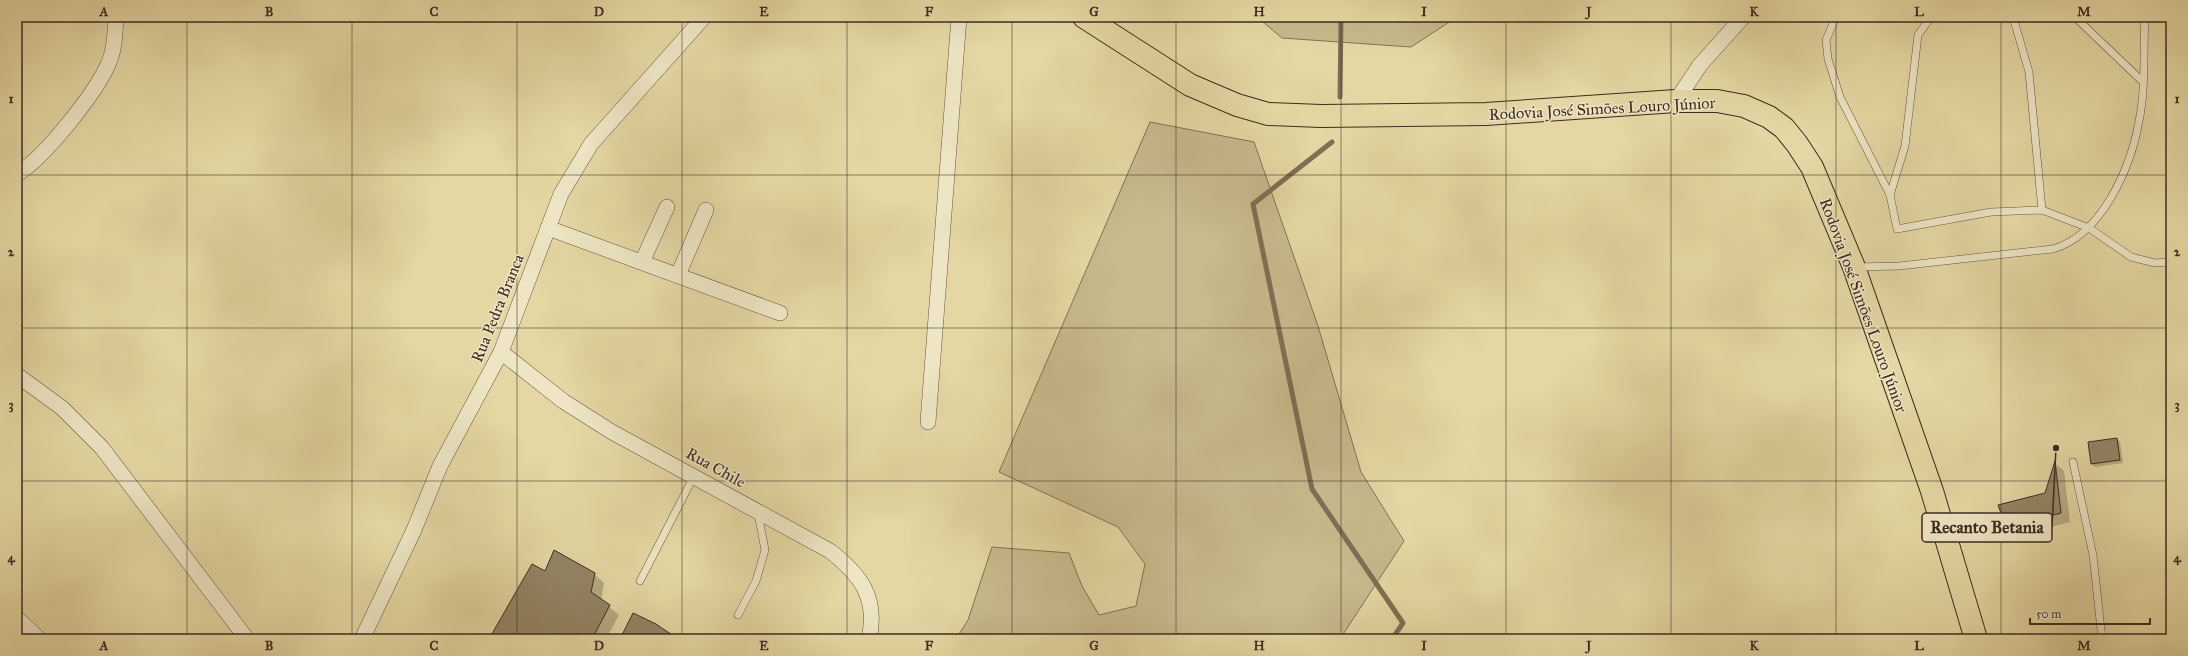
<svg xmlns="http://www.w3.org/2000/svg" width="2188" height="656" font-family="'IM FELL Great Primer',serif">
<style>
.green{fill:#c8ba8d;stroke:#837257}
.shadow{fill:#0003}
.lines{fill:none;stroke-linecap:round;stroke-linejoin:round}
.stream{stroke:#806f55;stroke-width:5}
.building{fill:#948465;stroke:#3e2b21}
.service-casing{stroke:#685642;stroke-width:8}
.minor-casing{stroke:#685642;stroke-width:16}
.primary-casing{stroke:#3e2b21;stroke-width:24}
.service{stroke:#ede5c3;stroke-width:7}
.minor{stroke:#ede5c3;stroke-width:15}
.primary{stroke:#e4d7a3;stroke-width:22}
.grid{fill:none;stroke:#3e2b21;stroke-width:1;stroke-opacity:0.55}
.labels{text-anchor:middle;stroke-width:3;stroke-linejoin:round;paint-order:stroke}
.street-label{font-size:16px;fill:#3e2b21;stroke:#ede5c3}
.leader{fill:none;stroke:#3e2b21;stroke-width:1.5}
.callout-dot{fill:#3e2b21;stroke:#ede5c3;stroke-width:1.5}
.callout{fill:#ede5c3;stroke:#3e2b21;stroke-width:1.5}
.callout-label{font-size:17px;text-anchor:middle;font-weight:bold;fill:#3e2b21}
.neatline{fill:none;stroke:#3e2b21;stroke-width:1.5}
.grid-label{font-size:13px;text-anchor:middle;font-weight:bold;fill:#3e2b21}
</style>
<rect width="100%" height="100%" fill="#e4d7a3"/>
<filter id="stains"><feTurbulence type="fractalNoise" baseFrequency=".005" numOctaves="4"/><feColorMatrix values="0 0 0 0 .2 0 0 0 0 .09 0 0 0 0 .02 0 0 0 .5 -.17"/></filter>
<radialGradient id="worn" r=".72"><stop offset=".6" stop-color="#630" stop-opacity="0"/><stop offset="1" stop-color="#630" stop-opacity=".3"/></radialGradient>
<g class="green">
<path d="M1257,17H1457L1411,47L1282,38Z"/>
<path d="M1150,122L1254,142L1318,326L1361,472L1404,541L1340,639H956L968,620L992,547L1069,553L1082,586L1099,615L1136,606L1145,564L1118,527L999,472Z"/>
</g>
<g class="shadow">
<path d="M2117,439L2120,442L2123,463L2095,467L2092,464L2089,443Z"/>
<path d="M2055,463L2064,471L2070,522L2016,536L2007,527L1999,506L2046,493Z"/>
<path d="M545,572L594,574L604,583L601,600L619,615L606,639H490Z"/>
</g>
<g class="lines">
<g class="stream">
<path d="M1340,97L1341,17"/>
<path d="M1332,142L1253,204L1312,489L1403,623L1392,639"/>
</g>
</g>
<g class="building">
<path d="M2117,438L2120,460L2091,464L2088,442Z"/>
<path d="M2055,461L2061,513L2006,527L1998,505L2045,493Z"/>
<path d="M554,550L595,573L591,592L610,605L592,639H489L532,564L545,571Z"/>
<path d="M633,613L656,624L678,639H620Z"/>
</g>
<g class="lines">
<g class="service-casing">
<g id="service">
<path d="M1836,17L1826,40L1828,59L1840,97L1890,195L1897,229L1991,212L2042,210L2089,228L2131,257L2155,263L2171,262"/>
<path d="M2013,17L2029,72L2042,210"/>
<path d="M2075,17L2142,81"/>
<path d="M1890,195L1905,146L1918,35L1931,17"/>
<path d="M1856,267L1899,266L2053,249C2102,235 2131,167 2139,121C2146,88 2143,51 2145,17"/>
<path d="M2073,462L2093,555L2102,639"/>
<path d="M640,581L694,476"/>
<path d="M738,615L756,581L765,550L758,513"/>
</g>
</g>
<g class="minor-casing">
<g id="minor">
<path d="M1676,101L1700,65L1743,17"/>
<path d="M17,174C44,158 97,92 109,62C115,49 115,31 116,17"/>
<path d="M548,228L780,313"/>
<path d="M642,262L667,207"/>
<path d="M678,275L706,210"/>
<path d="M501,352L563,401L612,432L830,551C861,575 878,598 869,639"/>
<path d="M17,375L62,408L102,448L247,639"/>
<path d="M928,422L959,17"/>
<path d="M17,618L39,639"/>
<path d="M362,639L414,530L440,466L501,352L561,194L591,144L704,17"/>
</g>
</g>
<g class="primary-casing">
<path id="primary" d="M1084,17L1190,85L1237,105L1268,114L1321,116L1486,114L1676,101H1717L1744,106L1769,117L1784,128L1797,144L1812,167L1854,267L1932,491L1976,639"/>
</g>
<use href="#service" class="service"/>
<use href="#minor" class="minor"/>
<use href="#primary" class="primary"/>
</g>
<path class="grid" d="M187,17V639M352,17V639M517,17V639M682,17V639M847,17V639M1012,17V639M1176,17V639M1341,17V639M1506,17V639M1671,17V639M1836,17V639M2001,17V639M17,175H2171M17,328H2171M17,481H2171"/>
<g class="labels">
<g class="street-label">
<text transform="translate(1602 108) rotate(-3)" y="6">Rodovia José Simões Louro Júnior</text>
<text transform="translate(1864 305) rotate(70)" y="6">Rodovia José Simões Louro Júnior</text>
<text transform="translate(497 308) rotate(-68)" y="6">Rua Pedra Branca</text>
<text transform="translate(716 467) rotate(29)" y="6">Rua Chile</text>
</g>
</g>
<path class="leader" d="M2056 448L2052 527"/>
<circle class="callout-dot" cx="2056" cy="448" r="4"/>
<rect class="callout" x="1922" y="513" width="130" height="29" rx="4"/>
<g class="callout-label">
<text x="1987" y="533">Recanto Betania</text>
</g>
<rect width="2188" height="656" fill="none" stroke="#e4d7a3" stroke-width="44"/>
<path d="M2030 618v6h120v-6" fill="none" stroke="#3e2b21" stroke-width="2"/>
<text x="2036" y="618" font-size="12" fill="#3e2b21" stroke="#ede5c3" stroke-width="3" paint-order="stroke">50 m</text>
<rect x="22" y="22" width="2144" height="612" class="neatline"/>
<g class="grid-label">
<text x="104" y="16">A</text>
<text x="269" y="16">B</text>
<text x="434" y="16">C</text>
<text x="599" y="16">D</text>
<text x="764" y="16">E</text>
<text x="929" y="16">F</text>
<text x="1094" y="16">G</text>
<text x="1259" y="16">H</text>
<text x="1424" y="16">I</text>
<text x="1589" y="16">J</text>
<text x="1754" y="16">K</text>
<text x="1919" y="16">L</text>
<text x="2084" y="16">M</text>
<text x="11" y="103">1</text>
<text x="2177" y="103">1</text>
<text x="11" y="256">2</text>
<text x="2177" y="256">2</text>
<text x="11" y="409">3</text>
<text x="2177" y="409">3</text>
<text x="11" y="562">4</text>
<text x="2177" y="562">4</text>
<text x="104" y="650">A</text>
<text x="269" y="650">B</text>
<text x="434" y="650">C</text>
<text x="599" y="650">D</text>
<text x="764" y="650">E</text>
<text x="929" y="650">F</text>
<text x="1094" y="650">G</text>
<text x="1259" y="650">H</text>
<text x="1424" y="650">I</text>
<text x="1589" y="650">J</text>
<text x="1754" y="650">K</text>
<text x="1919" y="650">L</text>
<text x="2084" y="650">M</text>
</g>
<rect width="100%" height="100%" filter="url(#stains)"/>
<rect width="100%" height="100%" fill="url(#worn)"/>
</svg>
